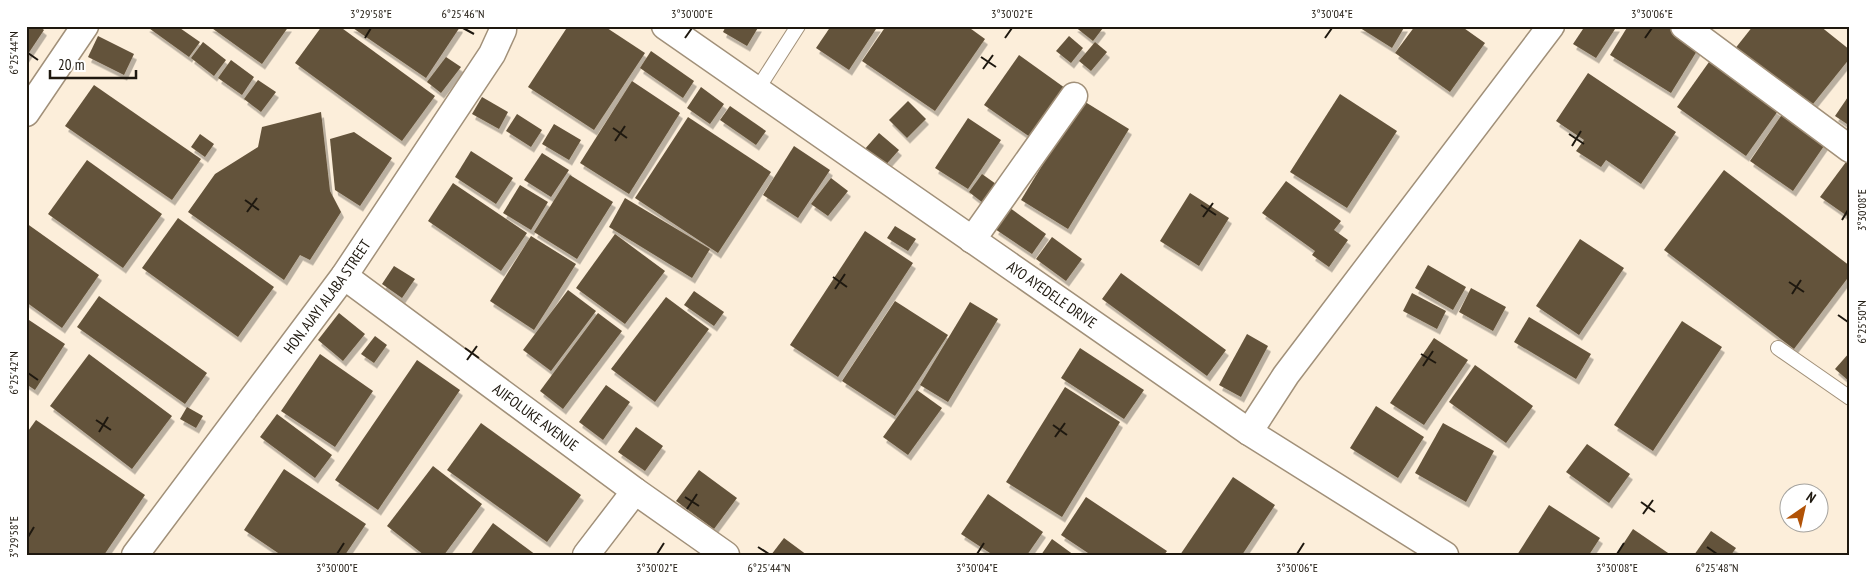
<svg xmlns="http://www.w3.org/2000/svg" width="1876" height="581" font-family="'PT Sans Narrow',sans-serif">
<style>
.building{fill:#64533a;filter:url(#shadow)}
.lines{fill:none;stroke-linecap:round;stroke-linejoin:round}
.lane-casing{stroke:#a19079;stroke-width:16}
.street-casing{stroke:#a19079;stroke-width:29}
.lane{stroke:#fff;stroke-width:14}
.street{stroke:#fff;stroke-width:26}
.ticks{fill:none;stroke:#1e180f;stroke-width:2}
.labels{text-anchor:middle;stroke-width:5;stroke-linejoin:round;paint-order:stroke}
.street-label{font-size:15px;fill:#1e180f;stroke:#fff}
.neatline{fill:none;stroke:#1e180f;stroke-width:2}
.ticks-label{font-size:12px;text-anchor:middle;fill:#1e180f}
</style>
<defs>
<filter id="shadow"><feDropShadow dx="3" dy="5.5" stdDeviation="0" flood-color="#0004"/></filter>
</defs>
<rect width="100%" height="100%" fill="#fceeda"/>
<g class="building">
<path d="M26,26H39L44,30L26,57Z"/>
<path d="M146,26H177L200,42L189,57Z"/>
<path d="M209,26H289L262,64Z"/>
<path d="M322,26H339L435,96L402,141L295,63Z"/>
<path d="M350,26H459L460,27L426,78Z"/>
<path d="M568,26H604L645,53L594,130L528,87Z"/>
<path d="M726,26H759L747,46L723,32Z"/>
<path d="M831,26H878L849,70L816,48Z"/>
<path d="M886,26H967L985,39L935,111L862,61Z"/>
<path d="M1074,26H1101L1103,28L1093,41Z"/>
<path d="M1357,26H1405L1392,48Z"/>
<path d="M1415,26H1461L1485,43L1450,92L1395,53Z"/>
<path d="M1585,26H1617L1596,58L1573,44Z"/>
<path d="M1628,26H1668L1700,46L1671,93L1610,55Z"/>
<path d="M1753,26H1820L1850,50V58L1809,109L1734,50Z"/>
<path d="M98,36L134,54L124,75L88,57Z"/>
<path d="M1069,36L1083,48L1071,63L1056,51Z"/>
<path d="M203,42L226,60L214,76L191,58Z"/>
<path d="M1095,42L1107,52L1091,71L1079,61Z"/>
<path d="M651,51L694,81L683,98L640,68Z"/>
<path d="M1019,55L1065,88L1030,137L984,105Z"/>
<path d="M446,57L461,67L441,93L427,82Z"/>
<path d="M231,60L254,77L242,95L218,78Z"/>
<path d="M1709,62L1778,111L1746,156L1677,107Z"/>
<path d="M1588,73L1676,132L1641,184L1606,160L1601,167L1576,151L1584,140L1556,121Z"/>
<path d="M258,80L276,92L261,112L244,99Z"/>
<path d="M632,81L680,113L629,194L580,163Z"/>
<path d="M94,85L201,159L172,200L65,126Z"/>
<path d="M701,87L724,104L710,124L687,108Z"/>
<path d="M1340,94L1397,131L1347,208L1290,172Z"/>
<path d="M1850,94V126L1835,116Z"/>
<path d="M482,97L508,112L499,129L472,114Z"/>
<path d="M1082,100L1129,129L1068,229L1021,200Z"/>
<path d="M908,101L926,119L907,138L889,120Z"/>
<path d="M730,106L766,131L756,145L720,120Z"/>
<path d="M321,112L330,191L341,212L310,260L300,255L284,280L188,212L215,174L258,147L262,127Z"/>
<path d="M1783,113L1826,143L1793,191L1750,161Z"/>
<path d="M517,114L542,130L531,147L506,131Z"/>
<path d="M688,117L771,172L718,253L635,198Z"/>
<path d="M968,118L1001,140L968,189L935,168Z"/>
<path d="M554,124L581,140L569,160L542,144Z"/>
<path d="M354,132L392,158L360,206L335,190L330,139Z"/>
<path d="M879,133L899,150L883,168L864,150Z"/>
<path d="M200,134L214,144L205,157L191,147Z"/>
<path d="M794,146L830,170L798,218L763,195Z"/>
<path d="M471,151L513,178L496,204L455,177Z"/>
<path d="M542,153L569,170L551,197L524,180Z"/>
<path d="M87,160L162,214L123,268L48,214Z"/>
<path d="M1846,162L1850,165V218L1820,197Z"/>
<path d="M1724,170L1850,266V275L1794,349L1664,250Z"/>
<path d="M982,174L996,184L983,203L969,192Z"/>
<path d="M570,175L613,202L577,259L534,232Z"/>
<path d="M831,178L848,191L828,216L811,204Z"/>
<path d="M1286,181L1341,221L1334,230L1348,240L1329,267L1312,255L1315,251L1262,213Z"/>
<path d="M453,183L527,233L501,271L428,221Z"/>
<path d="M520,185L548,202L531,230L503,213Z"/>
<path d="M1190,193L1229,218L1199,266L1160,241Z"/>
<path d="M625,198L710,249L692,278L609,227Z"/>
<path d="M1010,208L1046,234L1032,254L995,229Z"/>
<path d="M178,218L274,287L238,337L142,268Z"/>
<path d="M26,223L99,275L62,328L26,302Z"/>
<path d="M895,226L916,239L908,251L887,238Z"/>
<path d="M865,231L913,263L838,377L790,345Z"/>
<path d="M615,234L665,271L625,324L576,288Z"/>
<path d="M531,236L576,264L534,330L490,301Z"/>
<path d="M1052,237L1082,259L1066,281L1036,259Z"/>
<path d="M1580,239L1624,268L1579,335L1536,306Z"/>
<path d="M1428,265L1466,287L1453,310L1415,288Z"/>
<path d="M394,266L415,279L402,298L382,284Z"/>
<path d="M1121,273L1226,350L1207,376L1102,299Z"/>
<path d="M1471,288L1506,307L1493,331L1459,312Z"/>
<path d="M568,290L596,311L551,371L523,350Z"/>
<path d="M694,291L724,312L714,326L684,305Z"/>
<path d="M1412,293L1446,311L1437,329L1403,311Z"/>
<path d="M99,296L207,373L185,404L77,327Z"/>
<path d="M666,297L709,329L655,402L611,369Z"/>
<path d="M895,301L948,335L895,416L842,381Z"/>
<path d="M970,302L998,319L948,402L920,385Z"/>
<path d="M339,313L365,334L343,361L318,340Z"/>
<path d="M598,313L622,331L563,409L540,391Z"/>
<path d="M1529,317L1591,354L1576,379L1514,342Z"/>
<path d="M26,318L65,344L35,390L26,384Z"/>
<path d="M1682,321L1722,347L1653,451L1614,425Z"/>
<path d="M1247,334L1268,346L1241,397L1219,385Z"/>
<path d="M375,336L387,345L374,363L361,354Z"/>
<path d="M1434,338L1468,360L1424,425L1390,403Z"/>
<path d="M1080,348L1144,390L1124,419L1061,378Z"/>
<path d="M1850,352V382L1835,369Z"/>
<path d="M89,354L172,416L132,469L50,406Z"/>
<path d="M320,354L373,391L335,447L281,411Z"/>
<path d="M417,360L460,390L378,510L335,480Z"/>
<path d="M1475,365L1533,406L1506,443L1449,402Z"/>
<path d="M606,385L630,402L603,440L579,422Z"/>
<path d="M1065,387L1120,422L1062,517L1006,482Z"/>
<path d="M917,390L942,408L908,455L883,437Z"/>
<path d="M1376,406L1424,437L1398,478L1350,448Z"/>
<path d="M187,407L203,416L196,428L180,419Z"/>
<path d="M277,414L332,455L315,478L260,437Z"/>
<path d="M36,420L145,495L104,555H26V434Z"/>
<path d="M481,423L581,495L547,542L447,470Z"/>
<path d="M1443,423L1494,451L1466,502L1415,473Z"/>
<path d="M636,427L663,446L645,471L618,452Z"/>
<path d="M1587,444L1630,474L1609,503L1566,472Z"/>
<path d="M433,466L482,504L444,555H424L387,526Z"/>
<path d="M284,469L366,524L345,555H281L244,530Z"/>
<path d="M699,470L737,498L714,529L676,501Z"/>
<path d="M1233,477L1275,505L1242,555H1180Z"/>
<path d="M988,494L1043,532L1027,555H993L961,534Z"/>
<path d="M1086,497L1167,551L1164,555H1091L1061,535Z"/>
<path d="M1549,505L1600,538L1589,555H1517Z"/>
<path d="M493,523L536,555H470Z"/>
<path d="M1633,529L1671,555H1616Z"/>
<path d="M1711,531L1736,548L1731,555H1694Z"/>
<path d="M784,538L807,555H771Z"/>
<path d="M1052,539L1074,555H1041Z"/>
</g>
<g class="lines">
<g class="lane-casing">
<g id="lane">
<path d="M757,90L798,26"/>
<path d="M1778,348L1850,398"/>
</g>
</g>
<g class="street-casing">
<g id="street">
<path id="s1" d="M665,26L1249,432L1445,555"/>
<path d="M1684,26L1850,149"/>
<path d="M26,113L85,26"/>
<path d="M972,240L1074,96"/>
<path id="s2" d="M344,276L635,491L726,555"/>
<path d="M1249,432L1286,375L1551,26"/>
<path id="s3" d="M135,555L344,276L492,54L503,30V26"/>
<path d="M586,555L635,491"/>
</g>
</g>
<use href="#lane" class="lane"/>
<use href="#street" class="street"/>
</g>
<path class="ticks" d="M463,28L474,34M365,38L371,28M685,38L692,28M1005,38L1012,28M1325,38L1332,28M1645,38L1652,28M28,53L38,60M981,57L996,67M983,69L993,55M613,128L627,138M1569,134L1584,144M615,141L625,126M1572,146L1581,131M245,200L259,210M1201,205L1216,215M247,212L257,198M1203,217L1213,203M1842,220L1848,210M833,277L847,287M1789,282L1804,292M835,289L845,274M1792,294L1801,280M1838,315L1848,322M465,348L479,358M1421,354L1436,363M467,360L477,346M1423,366L1433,351M28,373L38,380M96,420L111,430M1053,425L1067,435M99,432L108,417M1055,437L1065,423M685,497L699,506M1641,502L1655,512M687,509L697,494M1643,514L1653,500M28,537L34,527M758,547L769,554M1707,547L1717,554M337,554L344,543M657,554L664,543M977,554L984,543M1297,554L1304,543M1617,554L1624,543"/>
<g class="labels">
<g class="street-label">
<text dy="5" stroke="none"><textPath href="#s1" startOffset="471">AYO AYEDELE DRIVE</textPath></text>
<text dy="5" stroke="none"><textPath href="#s3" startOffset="322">HON. AJAYI ALABA STREET</textPath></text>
<text dy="5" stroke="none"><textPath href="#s2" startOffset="238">AJIFOLUKE AVENUE</textPath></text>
</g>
</g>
<rect width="1876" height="581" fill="none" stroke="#ffffff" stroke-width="55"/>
<g transform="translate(1804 508) rotate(34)"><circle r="24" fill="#ffffff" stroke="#a5a39f"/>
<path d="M0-4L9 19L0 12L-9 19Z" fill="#b15206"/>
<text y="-8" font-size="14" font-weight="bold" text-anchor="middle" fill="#1e180f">N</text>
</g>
<path d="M50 70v8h86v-8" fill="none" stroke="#1e180f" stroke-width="2.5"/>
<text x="58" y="70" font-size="15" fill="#1e180f" stroke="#ffffff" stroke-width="4" paint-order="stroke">20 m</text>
<rect x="28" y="28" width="1820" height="526" class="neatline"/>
<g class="ticks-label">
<text x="371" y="18">3°29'58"E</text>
<text x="463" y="18">6°25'46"N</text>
<text x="692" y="18">3°30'00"E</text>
<text x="1012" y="18">3°30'02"E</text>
<text x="1332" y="18">3°30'04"E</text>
<text x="1652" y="18">3°30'06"E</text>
<text transform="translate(14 53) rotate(-90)" y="4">6°25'44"N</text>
<text transform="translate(1862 210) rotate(-90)" y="4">3°30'08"E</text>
<text transform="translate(1862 322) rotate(-90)" y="4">6°25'50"N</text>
<text transform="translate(14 373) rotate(-90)" y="4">6°25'42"N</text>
<text transform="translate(14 537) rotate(-90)" y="4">3°29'58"E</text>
<text x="337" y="572">3°30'00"E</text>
<text x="657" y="572">3°30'02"E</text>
<text x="769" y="572">6°25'44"N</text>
<text x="977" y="572">3°30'04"E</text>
<text x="1297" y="572">3°30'06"E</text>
<text x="1617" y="572">3°30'08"E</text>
<text x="1717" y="572">6°25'48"N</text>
</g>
</svg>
